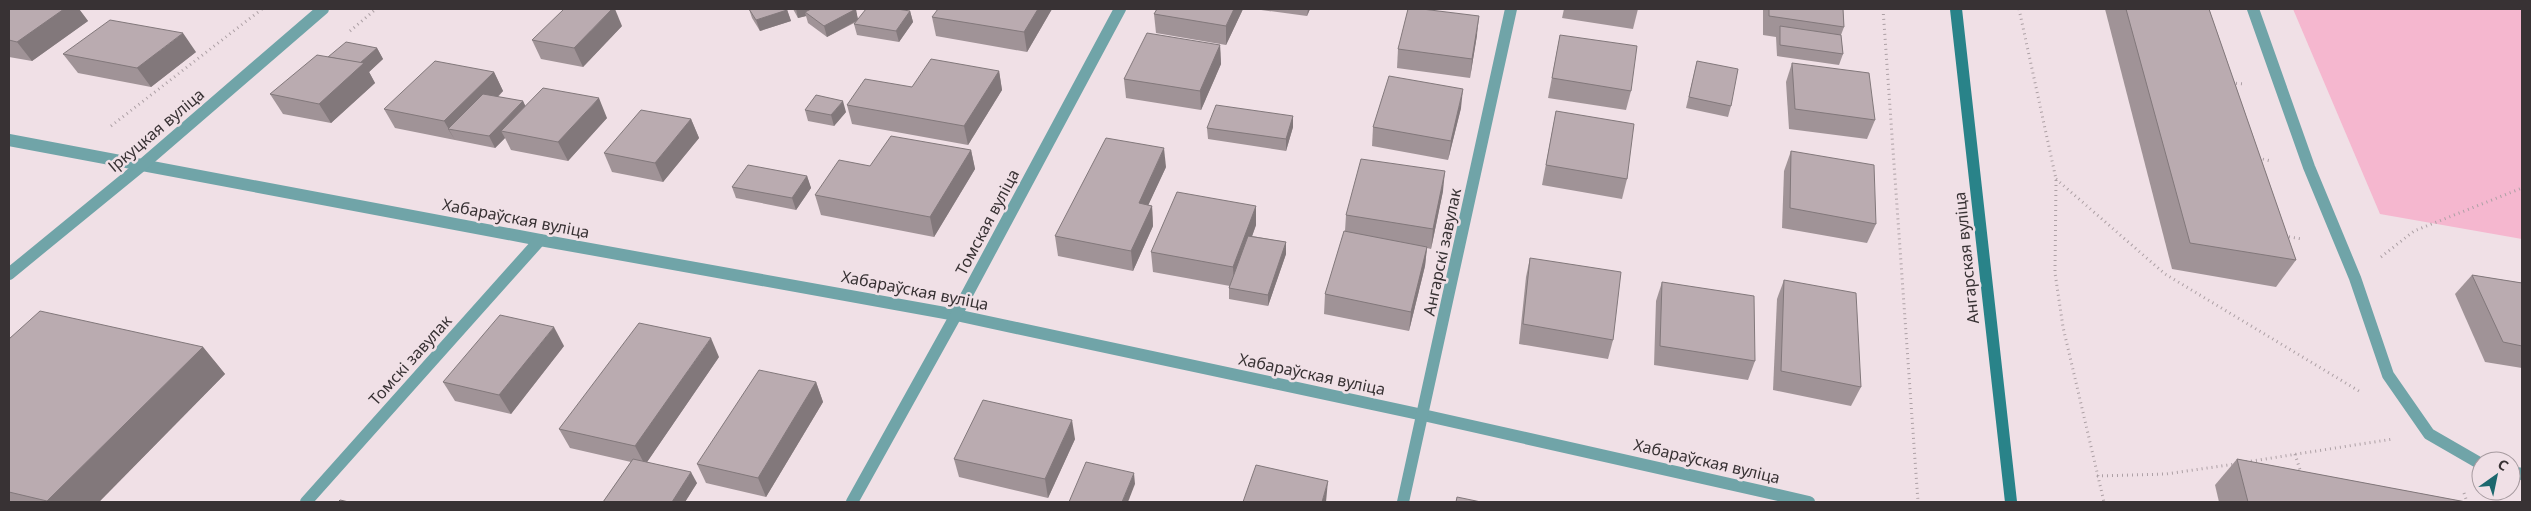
<svg xmlns="http://www.w3.org/2000/svg" width="2531" height="511" font-family="'Noto Sans',sans-serif">
<style>
.green{fill:#f5b7cf}
.lines{fill:none;stroke-linecap:round;stroke-linejoin:round}
.path{stroke:#ada0a5;stroke-width:3;stroke-dasharray:1 4;stroke-linecap:butt}
.service{stroke:#70a4a8;stroke-width:12}
.minor{stroke:#70a4a8;stroke-width:12}
.tertiary{stroke:#70a4a8;stroke-width:12}
.secondary{stroke:#298389;stroke-width:12}
.wall{fill:#a09397}
.shaded-wall{fill:#82787b}
.building{fill:#baabb0;stroke:#82787b}
.labels{text-anchor:middle;stroke-width:5;stroke-linejoin:round;paint-order:stroke}
.street-label{font-size:16px;fill:#383234;stroke:#f0e0e6}
</style>
<rect width="100%" height="100%" fill="#f0e0e6"/>
<path class="green" d="M2293,9H2522V239L2380,214Z"/>
<g class="lines">
<g class="path">
<path d="M1883,9L1918,502"/>
<path d="M2019,9L2056,179L2055,273L2063,327L2104,502"/>
<path d="M350,31L376,9"/>
<path d="M2231,83L2245,84"/>
<path d="M111,126L262,9"/>
<path d="M2258,158L2271,161"/>
<path d="M2056,179L2165,274L2359,391"/>
<path d="M2284,236L2302,239"/>
<path d="M2381,257L2414,231L2522,188"/>
<path d="M2295,454L2301,473"/>
<path d="M2246,462L2393,439"/>
<path d="M2097,476L2166,474L2235,464"/>
<path d="M2464,493L2467,502"/>
</g>
<g class="service">
<path d="M2253,9L2309,167L2355,278L2388,375L2429,434L2481,464"/>
<path d="M2511,472L2522,474"/>
</g>
<g class="minor">
<path d="M9,140L540,240L956,315L1423,415L1809,502"/>
<path d="M306,502L540,240"/>
<path d="M852,502L956,315L1120,9"/>
<path d="M1403,502L1511,9"/>
</g>
<path class="tertiary" d="M9,274L141,166L323,9"/>
<path class="secondary" d="M1956,9L2011,502"/>
</g>
<g class="wall">
<path d="M9,9H79L88,21L32,61L9,57Z"/>
<path d="M749,9H787L791,21L760,31L752,18Z"/>
<path d="M793,9H855L858,19L910,11L913,22L899,42L857,35L854,24L856,22L827,37L808,23L806,16L798,18Z"/>
<path d="M1052,9L1027,52L936,36L932,17Z"/>
<path d="M1157,9H1243L1226,45L1156,33L1154,14Z"/>
<path d="M1254,9H1310L1307,16Z"/>
<path d="M1564,9H1638L1633,29L1562,18Z"/>
<path d="M1763,9H1843L1844,27L1841,35L1843,54L1839,65L1777,56L1776,37L1763,35Z"/>
<path d="M2105,9H2209L2296,260L2276,287L2172,269Z"/>
<path d="M622,26L583,67L541,59L532,40Z"/>
<path d="M1477,35L1470,78L1397,68L1398,49Z"/>
<path d="M1560,35L1631,91L1626,110L1548,98Z"/>
<path d="M1220,45L1221,64L1201,110L1126,98L1124,79Z"/>
<path d="M377,48L383,59L369,72L375,83L331,123L283,114L270,94L328,57Z"/>
<path d="M196,52L151,87L78,73L63,54Z"/>
<path d="M1697,61L1731,106L1728,117L1686,108Z"/>
<path d="M1792,63L1875,120L1867,139L1789,129L1786,82Z"/>
<path d="M999,71L1002,90L968,145L852,124L847,105Z"/>
<path d="M494,72L503,91L498,97L523,101L525,106L607,118L568,161L511,150L505,138L495,148L395,128L384,109Z"/>
<path d="M1461,108L1448,160L1372,146L1373,127Z"/>
<path d="M805,110L846,112L834,126L808,121Z"/>
<path d="M1556,111L1627,179L1622,199L1542,185Z"/>
<path d="M1293,116V127L1286,151L1208,139L1207,128Z"/>
<path d="M691,119L699,138L663,182L612,172L604,153Z"/>
<path d="M971,150L975,169L934,237L821,215L815,195L870,166Z"/>
<path d="M1791,151L1876,224L1867,243L1782,228L1784,171Z"/>
<path d="M1166,167L1148,205L1152,206L1153,226L1133,271L1058,256L1055,236Z"/>
<path d="M807,176L811,188L796,210L736,198L732,187Z"/>
<path d="M1443,191L1431,249L1427,248L1425,266L1409,331L1324,314L1325,294L1345,231L1346,215Z"/>
<path d="M1256,206V225L1252,236L1286,242V254L1268,306L1229,299V288L1230,286L1153,272L1151,252Z"/>
<path d="M1530,258L1613,340L1608,359L1519,344L1526,277Z"/>
<path d="M2472,275L2522,283V368L2485,362L2455,294Z"/>
<path d="M1784,280L1861,387L1851,406L1773,390L1777,299Z"/>
<path d="M1662,282L1755,361L1748,380L1654,365L1656,301Z"/>
<path d="M9,339L203,347L225,374L99,502H9Z"/>
<path d="M564,346L511,414L455,401L443,382Z"/>
<path d="M719,357L647,462L697,483L685,502H603L631,462L570,448L559,429Z"/>
<path d="M816,382L823,402L766,497L706,483L697,464Z"/>
<path d="M1075,439L1048,498L959,477L954,459Z"/>
<path d="M2237,459L2466,502H2219L2215,485Z"/>
</g>
<g class="shaded-wall">
<path d="M64,9H79L88,21L32,61L17,42Z"/>
<path d="M612,9H615L622,26L583,67L574,48Z"/>
<path d="M796,9H828L805,12L806,16L798,18Z"/>
<path d="M856,9L858,20L827,37L824,26Z"/>
<path d="M1038,9H1052L1027,52L1024,32Z"/>
<path d="M1234,9H1243L1226,45V26Z"/>
<path d="M1308,9H1310L1307,16Z"/>
<path d="M787,10L791,21L760,31L756,20Z"/>
<path d="M910,11L913,22L899,42L896,31Z"/>
<path d="M1479,16L1477,35L1470,78L1472,59Z"/>
<path d="M183,33L196,52L151,87L137,68Z"/>
<path d="M1220,45L1221,64L1201,110L1200,91Z"/>
<path d="M377,48L383,59L369,72L375,83L331,123L319,104L353,69Z"/>
<path d="M999,71L1002,90L968,145L964,126Z"/>
<path d="M494,72L503,91L463,131L448,129L455,140L444,121Z"/>
<path d="M1463,89L1461,108L1448,160L1451,141Z"/>
<path d="M599,98L607,118L568,161L558,142Z"/>
<path d="M523,101L529,113L501,131L505,138L495,148L489,136Z"/>
<path d="M843,101L846,112L834,126L831,115Z"/>
<path d="M1293,116V127L1286,151V139Z"/>
<path d="M691,119L699,138L663,182L655,163Z"/>
<path d="M1164,148L1166,167L1140,223L1139,203Z"/>
<path d="M971,150L975,169L934,237L930,217Z"/>
<path d="M1445,171L1443,191L1431,249L1433,229Z"/>
<path d="M807,176L811,188L796,210L792,198Z"/>
<path d="M1152,206L1153,226L1133,271L1131,251Z"/>
<path d="M1256,206V225L1234,287L1233,267Z"/>
<path d="M1286,242V254L1268,306V295Z"/>
<path d="M1427,247L1425,266L1409,331L1411,312Z"/>
<path d="M554,327L564,346L511,414L499,395Z"/>
<path d="M711,338L719,357L645,465L635,446Z"/>
<path d="M203,347L225,374L99,502H48L47,501Z"/>
<path d="M816,382L823,402L766,497L758,478Z"/>
<path d="M1072,420L1075,439L1048,498L1045,479Z"/>
<path d="M691,472L697,483L685,502H672Z"/>
<path d="M1134,473L1135,484L1128,502H1122Z"/>
<path d="M1328,481L1326,502H1322Z"/>
</g>
<g class="building">
<path d="M9,9H64L17,42L9,40Z"/>
<path d="M564,9H612L574,48L532,40Z"/>
<path d="M749,9H787V10L756,20Z"/>
<path d="M811,9H856L824,26L805,12Z"/>
<path d="M866,9H897L910,11L896,31L854,24Z"/>
<path d="M938,9H1038L1024,32L932,17Z"/>
<path d="M1157,9H1234L1226,26L1154,14Z"/>
<path d="M1408,9H1422L1479,16L1472,59L1398,49Z"/>
<path d="M1769,9H1843L1844,27L1769,16Z"/>
<path d="M2126,9H2209L2296,260L2190,243Z"/>
<path d="M110,20L183,33L137,68L63,54Z"/>
<path d="M1780,26L1841,35L1843,54L1780,45Z"/>
<path d="M1147,33L1220,45L1200,91L1124,79Z"/>
<path d="M1560,35L1637,46L1631,91L1552,78Z"/>
<path d="M346,42L377,48L360,63L328,57Z"/>
<path d="M317,55L364,63L319,104L270,94Z"/>
<path d="M931,59L999,71L964,126L847,105L865,79L912,87Z"/>
<path d="M435,61L494,72L444,121L384,109Z"/>
<path d="M1697,61L1738,69L1731,106L1689,97Z"/>
<path d="M1792,63L1869,73L1875,120L1795,109Z"/>
<path d="M1389,76L1463,89L1451,141L1373,127Z"/>
<path d="M543,88L599,98L558,142L501,131Z"/>
<path d="M483,94L523,101L489,136L448,129Z"/>
<path d="M816,95L843,101L831,115L805,110Z"/>
<path d="M1216,105L1293,116L1286,139L1207,128Z"/>
<path d="M641,110L691,119L655,163L604,153Z"/>
<path d="M1556,111L1634,124L1627,179L1546,165Z"/>
<path d="M891,136L971,150L930,217L815,195L839,160L870,166Z"/>
<path d="M1106,138L1164,148L1139,203L1152,206L1131,251L1055,236Z"/>
<path d="M1791,151L1874,165L1876,224L1790,208Z"/>
<path d="M1361,159L1445,171L1433,229L1346,215Z"/>
<path d="M748,165L807,176L792,198L732,187Z"/>
<path d="M1177,192L1256,206L1233,267L1151,252Z"/>
<path d="M1344,231L1427,247L1411,312L1325,294Z"/>
<path d="M1248,236L1286,242L1268,295L1229,288Z"/>
<path d="M1530,258L1621,272L1613,340L1523,324Z"/>
<path d="M2472,275L2522,283V346L2503,342Z"/>
<path d="M1784,280L1856,293L1861,387L1781,371Z"/>
<path d="M1662,282L1754,296L1755,361L1660,346Z"/>
<path d="M40,311L203,347L47,501L9,492V339Z"/>
<path d="M500,315L554,327L499,395L443,382Z"/>
<path d="M639,323L711,338L635,446L559,429Z"/>
<path d="M759,370L816,382L758,478L697,464Z"/>
<path d="M983,400L1072,420L1045,479L954,459Z"/>
<path d="M633,459L691,472L672,502H603Z"/>
<path d="M2237,459L2466,502H2248Z"/>
<path d="M1086,462L1134,473L1122,502H1069Z"/>
<path d="M1256,465L1328,481L1322,502H1243Z"/>
<path d="M1457,497L1481,502H1456Z"/>
<path d="M340,500L349,502H338Z"/>
</g>
<g class="labels">
<g class="street-label">
<text transform="translate(156 130) rotate(-40)" y="6">Іркуцкая вуліца</text>
<text transform="translate(516 218) rotate(11)" y="6">Хабараўская вуліца</text>
<text transform="translate(987 222) rotate(-62)" y="6">Томская вуліца</text>
<text transform="translate(1442 252) rotate(-78)" y="6">Ангарскі завулак</text>
<text transform="translate(1966 258) rotate(-96)" y="6">Ангарская вуліца</text>
<text transform="translate(915 290) rotate(11)" y="6">Хабараўская вуліца</text>
<text transform="translate(410 360) rotate(-48)" y="6">Томскі завулак</text>
<text transform="translate(1312 374) rotate(12)" y="6">Хабараўская вуліца</text>
<text transform="translate(1707 461) rotate(13)" y="6">Хабараўская вуліца</text>
</g>
</g>
<rect width="2531" height="511" fill="none" stroke="#383234" stroke-width="20"/>
<g transform="translate(2496 476) rotate(33)"><circle r="24" fill="#f0e0e6" stroke="#a69a9f"/>
<path d="M0-4L9 19L0 12L-9 19Z" fill="#1c686e"/>
<text y="-8" font-size="14" font-weight="bold" text-anchor="middle" fill="#383234">С</text>
</g>
</svg>
